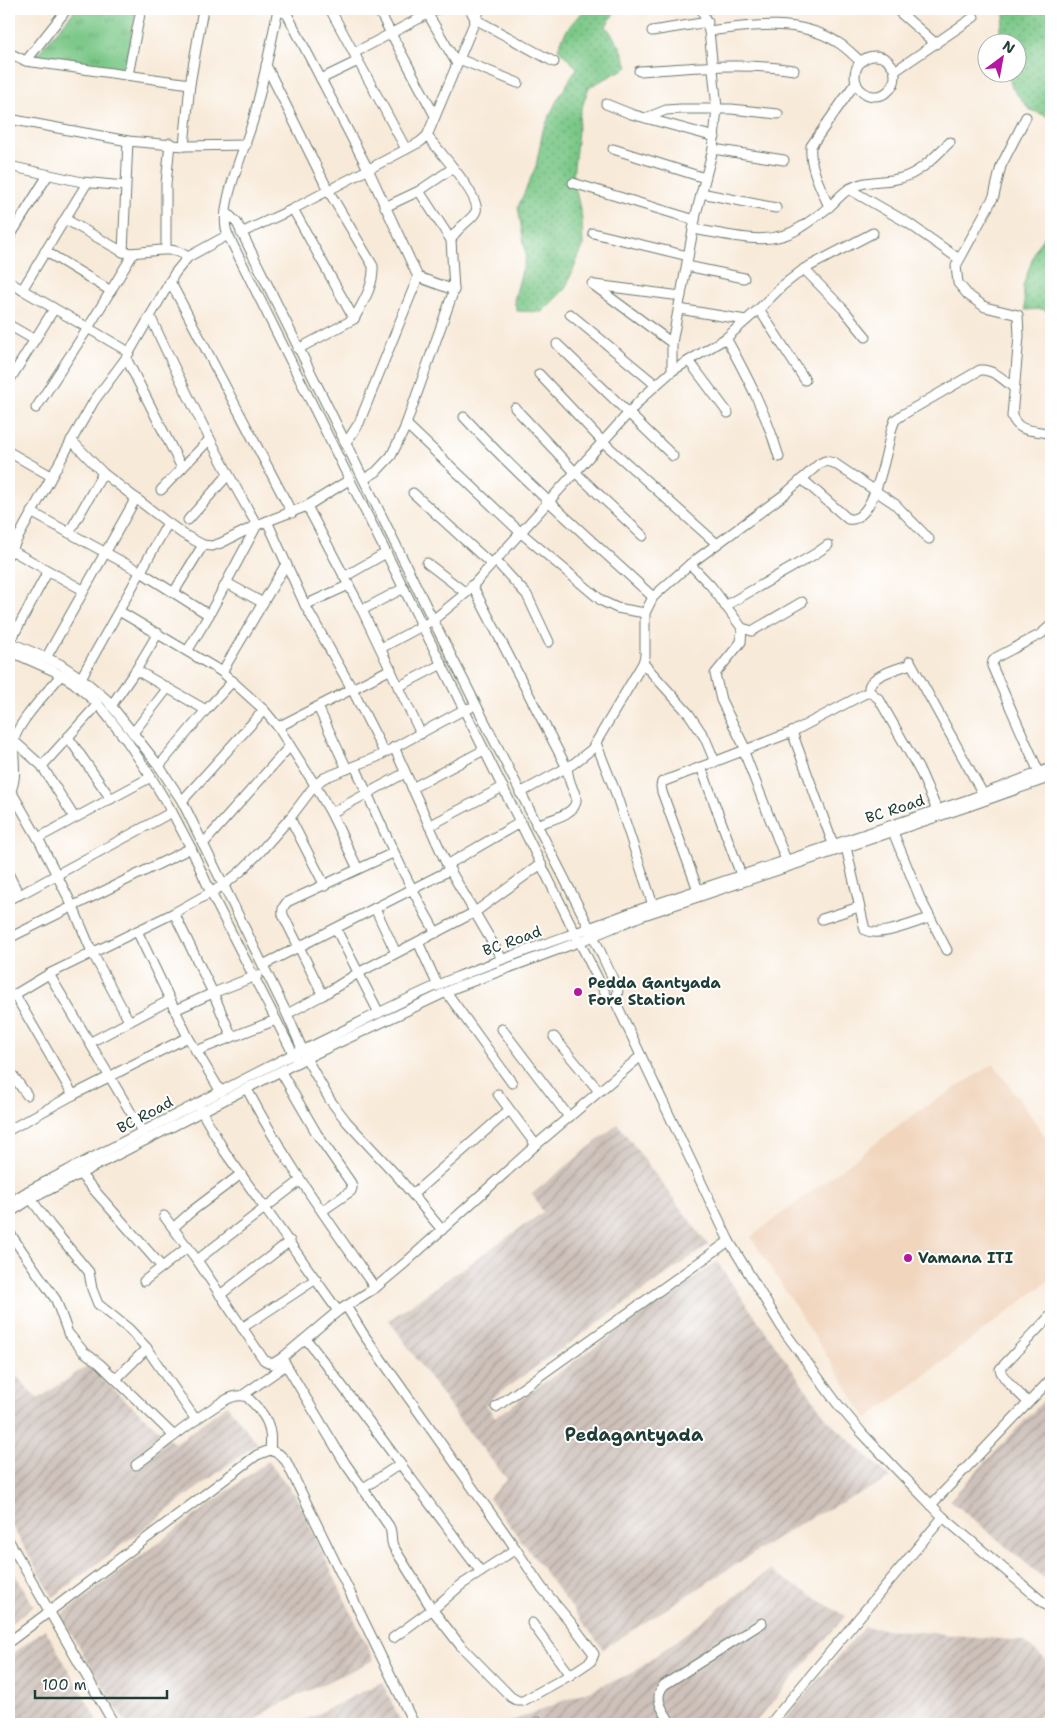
<svg xmlns="http://www.w3.org/2000/svg" width="1060" height="1733" font-family="'Shantell Sans',sans-serif">
<style>
.built{fill:#f1d5bd}
.industrial{fill:url(#industrial-furrows)}
.grass{fill:url(#grass-dots);stroke:#4c825e}
.park{fill:url(#park-tufts);stroke:#4c825e}
.lines{fill:none;stroke-linecap:round;stroke-linejoin:round}
.minor-casing{stroke:#6b7a6e;stroke-width:11}
.minor{stroke:#fff;stroke-width:9}
.poi-dot{fill:#b5179e;stroke:#fff;stroke-width:2}
.labels{text-anchor:middle;stroke-width:4;stroke-linejoin:round;paint-order:stroke}
.street-label{font-size:15px;fill:#1f3d34;stroke:#fff}
.poi-label{font-size:15px;font-weight:bold;fill:#1f3d34;stroke:#fff;text-anchor:start}
.quarter-label{font-size:18px;font-weight:bold;fill:#1f3d34;stroke:#fff}
</style>
<defs>
<pattern id="industrial-furrows" width="10" height="10" patternUnits="userSpaceOnUse" patternTransform="scale(1.25)"><rect width="10" height="10" fill="#cec1ba"/><path d="M-1 1l2-2M0 10L10 0M9 11l2-2" fill="none" stroke="#a79e98"/></pattern>
<pattern id="grass-dots" width="8" height="8" patternUnits="userSpaceOnUse" patternTransform="scale(1.25)"><rect width="8" height="8" fill="#7ac787"/><path d="M2 2h.1M6 6h.1" fill="none" stroke="#63a36f" stroke-width="1.8" stroke-linecap="round"/></pattern>
<pattern id="park-tufts" width="24" height="20" patternUnits="userSpaceOnUse" patternTransform="scale(1.25)"><rect width="24" height="20" fill="#7ac787"/><path d="M3 7l-1-3M5 7V3M7 7l1-3M15 17l-1-3M17 17v-4M19 17l1-3" fill="none" stroke="#63a36f"/></pattern>
</defs>
<rect width="100%" height="100%" fill="#fff"/>
<filter id="ink" filterUnits="userSpaceOnUse"><feTurbulence type="fractalNoise" baseFrequency=".02" numOctaves="2"/><feDisplacementMap in="SourceGraphic" scale="10" xChannelSelector="R" yChannelSelector="G"/><feConvolveMatrix kernelMatrix="1 2 1 2 8 2 1 2 1" color-interpolation-filters="sRGB"/></filter>
<filter id="wash" filterUnits="userSpaceOnUse"><feTurbulence type="fractalNoise" baseFrequency=".0096" numOctaves="4" result="noise"/><feDisplacementMap in="SourceGraphic" scale="20" xChannelSelector="R" yChannelSelector="G"/><feGaussianBlur stdDeviation="1.12" result="paint"/><feColorMatrix in="noise" values="0 0 0 0 0 0 0 0 0 0 0 0 0 0 0 0 0 1.4 0 .05"/><feComposite in="paint" operator="in"/></filter>
<g filter="url(#wash)">
<rect width="100%" height="100%" fill="#f8ead9"/>
<path class="built" d="M994,1064L1051,1145V1279L867,1419L751,1237L920,1110Z"/>
<g class="industrial">
<path d="M618,1124L708,1245L485,1403L495,1417L717,1262L827,1419L891,1478L804,1521L603,1649L489,1498L507,1479L460,1421L389,1320L543,1212L532,1194Z"/>
<path d="M87,1366L175,1444L227,1405L257,1443L53,1597L9,1521V1368L38,1399Z"/>
<path d="M1051,1392V1584L950,1500Z"/>
<path d="M268,1461L295,1495L374,1660L272,1708L249,1724H126L60,1616Z"/>
<path d="M9,1564L34,1606L9,1625Z"/>
<path d="M770,1570L845,1616L754,1724H505L633,1673Z"/>
<path d="M864,1627L1023,1641L1051,1664V1704L1034,1724H780Z"/>
<path d="M45,1629L100,1724H9V1657Z"/>
<path d="M382,1682L402,1724H297Z"/>
</g>
<g class="grass">
<path d="M587,9H613L614,13L606,26L621,48L628,67L589,87L580,113L573,177L582,218L583,247L565,289L542,312L517,311L514,300L526,256L518,207L536,166L543,130L556,102L577,68L558,49C563,33 574,18 587,9Z"/>
<path d="M1001,9H1051V118L1029,109L1012,88L1008,73L1018,72V42H999L1000,30L1005,15Z"/>
<path d="M1051,228V317L1044,309L1025,310L1023,286L1037,246Z"/>
</g>
<path class="park" d="M76,9H136L125,71L34,58Z"/>
</g>
<g filter="url(#ink)">
<g class="lines">
<g class="minor-casing">
<g id="minor">
<path d="M278,9C271,45 263,82 254,117C247,145 216,209 228,235L607,997L616,1003L729,1241L784,1331L836,1402L862,1433L897,1470L943,1517L1051,1609"/>
<path d="M330,9L406,149"/>
<path d="M378,9L435,116"/>
<path d="M425,9L457,64"/>
<path d="M470,9L475,19L554,62"/>
<path d="M896,9L936,44"/>
<path d="M277,10L287,14L368,169L418,277L359,423L346,443"/>
<path d="M652,31L708,22"/>
<path d="M709,31C752,25 799,18 837,42C846,47 853,55 861,62"/>
<path d="M9,53L26,61L190,84"/>
<path d="M354,53L437,9"/>
<circle cx="875" cy="76" r="20"/>
<path d="M459,59L518,83"/>
<path d="M26,61L67,9"/>
<path d="M266,65L328,190L373,266C374,286 363,302 354,319"/>
<path d="M639,71C691,68 743,62 794,70"/>
<path d="M895,71L974,17"/>
<path d="M128,75L141,9"/>
<path d="M321,79L358,61"/>
<path d="M606,104L631,114L715,137"/>
<path d="M1026,117L1001,166L994,196L956,266L958,283L968,295L985,307L1018,315L1019,336L1012,416C1019,434 1035,429 1051,434"/>
<path d="M646,118L666,110L681,109H731L778,114"/>
<path d="M9,119L128,141L184,146L246,145"/>
<path d="M184,146L190,84L203,9"/>
<path d="M613,149L705,178"/>
<path d="M713,149L784,160"/>
<path d="M9,166L82,182L125,186"/>
<path d="M573,183L695,220"/>
<path d="M849,189L908,223L959,259"/>
<path d="M419,191L453,168"/>
<path d="M701,193L776,208"/>
<path d="M385,207L419,191L451,240"/>
<path d="M829,207C821,188 809,167 811,146L856,82"/>
<path d="M293,209L354,319L298,349"/>
<path d="M226,212L237,223L433,620L590,929L618,990L616,1003"/>
<path d="M65,219L87,183"/>
<path d="M693,229C727,234 770,249 801,227C811,221 820,214 829,207C836,201 842,193 849,189C865,179 884,183 901,178C921,173 936,155 950,142"/>
<path d="M241,233L293,209L420,142L427,136L480,9"/>
<path d="M593,233L688,256"/>
<path d="M9,238L48,175"/>
<path d="M166,249V184L170,143"/>
<path d="M45,251L111,291"/>
<path d="M123,252L128,141"/>
<path d="M687,266L744,278"/>
<path d="M804,269L873,233"/>
<path d="M418,277L454,290"/>
<path d="M170,281L292,513"/>
<path d="M9,282L129,352"/>
<path d="M592,284L672,343"/>
<path d="M595,285L681,296"/>
<path d="M22,290L65,219L123,252C145,256 168,242 188,257"/>
<path d="M679,309L746,320"/>
<path d="M759,309L805,380"/>
<path d="M570,314L656,385"/>
<path d="M150,316C183,387 217,457 257,525L209,615L188,650"/>
<path d="M9,325L35,340"/>
<path d="M726,338C748,378 766,413 779,457"/>
<path d="M557,344L673,456"/>
<path d="M126,358L182,468"/>
<path d="M689,361L728,413"/>
<path d="M672,371V343L696,214L713,149L717,108L709,31L702,9"/>
<path d="M539,374L602,441L717,544"/>
<path d="M9,381L54,309"/>
<path d="M36,408L88,328L133,254"/>
<path d="M515,408L575,472L643,536"/>
<path d="M464,417C523,481 589,538 653,597"/>
<path d="M406,424L520,532L602,601L617,608L645,613"/>
<path d="M71,440L103,473L168,523L183,534L203,545L212,546L221,543L257,525L307,506L349,480"/>
<path d="M9,452L51,476"/>
<path d="M364,479L376,472L391,456L404,430L454,290L451,240C457,226 473,220 476,211C481,197 437,148 427,136"/>
<path d="M802,479L848,519C875,524 887,447 892,428L895,420L902,415L980,370C993,369 1004,380 1014,388"/>
<path d="M161,490L209,440"/>
<path d="M413,493L491,564"/>
<path d="M307,506L362,610L421,734"/>
<path d="M31,512L141,572L209,615"/>
<path d="M188,520L228,475"/>
<path d="M267,521L305,605L352,689L384,752"/>
<path d="M69,533L103,473"/>
<path d="M11,550L83,590"/>
<path d="M9,554L74,436L94,401L126,358L175,273L188,257L228,235"/>
<path d="M495,560L527,595L549,642"/>
<path d="M427,563L466,593"/>
<path d="M690,564L711,586L742,628L752,631L802,602"/>
<path d="M344,577L386,553"/>
<path d="M227,583L263,603"/>
<path d="M472,585L567,768C568,774 569,781 572,787C573,791 576,794 576,798C578,815 548,820 536,825"/>
<path d="M174,592L203,545"/>
<path d="M305,605L349,585"/>
<path d="M725,606L815,554L828,545"/>
<path d="M362,610L404,588"/>
<path d="M119,611L222,672L264,710L278,727L315,785L331,813L358,869"/>
<path d="M742,628L741,642L715,674L721,700L746,750L744,752L786,860"/>
<path d="M9,642L60,664L81,678L106,699L159,766L182,801L287,1014L306,1058L330,1100L347,1122L398,1177L442,1230"/>
<path d="M10,642L48,571"/>
<path d="M381,648L433,620L466,593L644,396L672,371L726,338L759,309L782,286L804,269L844,310L866,337"/>
<path d="M9,651L54,671L74,683L98,704L127,741L151,777L172,812L191,848L211,893L296,1059"/>
<path d="M46,658L136,498"/>
<path d="M910,661L983,794"/>
<path d="M643,663L689,714L705,738L715,762"/>
<path d="M136,670L206,710"/>
<path d="M222,672L286,564"/>
<path d="M81,678L168,523"/>
<path d="M398,687L442,664"/>
<path d="M870,692C863,677 900,668 911,664"/>
<path d="M111,706L136,670L158,633"/>
<path d="M318,707L347,769"/>
<path d="M278,727L391,669"/>
<path d="M792,732L833,844"/>
<path d="M133,733L167,689"/>
<path d="M68,737L111,799"/>
<path d="M13,740L42,766L74,817"/>
<path d="M596,743L615,791L653,905"/>
<path d="M394,747L447,865L502,959"/>
<path d="M42,766L98,704"/>
<path d="M159,766L206,710L233,681"/>
<path d="M355,766C380,823 405,879 436,933"/>
<path d="M701,767L741,875"/>
<path d="M1041,777L992,666L993,661L997,657L1041,634L1051,625"/>
<path d="M412,788L484,750"/>
<path d="M11,791L38,838L73,907L92,952L129,1021"/>
<path d="M520,793L573,764L592,749L643,663L645,656V613L653,597L690,564L785,494L819,464L825,461L834,463L895,504L929,539"/>
<path d="M9,794C19,778 12,759 14,741C16,724 50,689 61,675"/>
<path d="M182,801L264,710"/>
<path d="M331,813L405,773"/>
<path d="M290,818L325,886"/>
<path d="M429,826L503,787"/>
<path d="M893,832L920,898L947,950"/>
<path d="M38,838L151,777"/>
<path d="M203,844L289,747"/>
<path d="M846,847L865,930C880,938 914,922 930,918"/>
<path d="M447,865L521,822"/>
<path d="M9,875L19,895"/>
<path d="M698,890L662,792L661,786L662,782L792,732L864,694L870,692L879,699L921,773L937,810"/>
<path d="M9,899L25,892L172,812"/>
<path d="M375,908L396,953"/>
<path d="M174,913L213,993L232,1037"/>
<path d="M822,919L859,907"/>
<path d="M336,929L379,1013"/>
<path d="M137,931L188,1037L221,1092"/>
<path d="M9,938L191,848"/>
<path d="M418,942L438,986"/>
<path d="M263,965L450,870"/>
<path d="M49,974L143,1133"/>
<path d="M447,993L512,1083"/>
<path d="M15,995L73,1095"/>
<path d="M323,995L283,915C282,909 283,907 287,902L393,853"/>
<path d="M9,998L49,974L174,913L224,885L241,871L260,852L290,818L315,785L324,778L377,757L465,709L470,708"/>
<path d="M175,1010L213,993L258,975"/>
<path d="M287,1014L323,995L358,973L475,912L541,864"/>
<path d="M502,1029L569,1117"/>
<path d="M554,1037L599,1091"/>
<path d="M91,1042L170,1000"/>
<path d="M196,1051L276,1020"/>
<path d="M9,1070L27,1095"/>
<path d="M281,1072L317,1134L351,1183L352,1188L351,1191L322,1211"/>
<path d="M247,1089C283,1159 330,1223 375,1288"/>
<path d="M498,1094L536,1145"/>
<path d="M199,1107L225,1152L338,1311"/>
<path d="M9,1130L73,1095L188,1037"/>
<path d="M80,1174L162,1267"/>
<path d="M413,1194L509,1110"/>
<path d="M31,1199L50,1225L89,1272L92,1289L98,1304L129,1329L145,1346L196,1420"/>
<path d="M9,1203L28,1191L303,1049H306C356,1025 405,998 457,977C516,953 578,933 638,910L970,799L1051,768"/>
<path d="M9,1213L31,1199L306,1058L457,987L581,941L641,916L972,805L1051,777"/>
<path d="M164,1216L197,1260L264,1360L272,1364L282,1358L338,1311L375,1288L405,1263L536,1145L641,1056"/>
<path d="M173,1228L192,1211L241,1174"/>
<path d="M9,1232L56,1300L68,1333L83,1351L100,1364L174,1436"/>
<path d="M197,1260L300,1181"/>
<path d="M144,1281L188,1247"/>
<path d="M220,1295L290,1241"/>
<path d="M242,1328L316,1279"/>
<path d="M306,1339C366,1415 422,1495 481,1572"/>
<path d="M282,1358L345,1463L389,1526C393,1533 390,1539 393,1546L432,1609L460,1645L511,1697L518,1701H523L570,1675L591,1661L594,1654L572,1624L542,1588L509,1539L364,1335L346,1306"/>
<path d="M116,1379L147,1348"/>
<path d="M243,1395L286,1365"/>
<path d="M1028,1402C1020,1394 1002,1379 1000,1369L1051,1315"/>
<path d="M496,1407L729,1241"/>
<path d="M136,1465C165,1444 193,1419 224,1401C231,1397 239,1394 247,1397C265,1414 273,1425 270,1450"/>
<path d="M362,1489L400,1464"/>
<path d="M931,1505L1051,1379"/>
<path d="M9,1541L114,1724"/>
<path d="M532,1623L570,1675"/>
<path d="M393,1638L438,1605L461,1585L516,1549"/>
<path d="M9,1642L257,1455L270,1450L279,1454L286,1461L414,1724"/>
<path d="M538,1722L539,1724"/>
<path d="M671,1724C664,1711 652,1699 664,1685L762,1623"/>
<path d="M770,1724L943,1517"/>
</g>
</g>
<use href="#minor" class="minor"/>
</g>
</g>
<g class="poi-dot">
<circle cx="578" cy="992" r="5"/>
<circle cx="908" cy="1258" r="5"/>
</g>
<g class="labels">
<g class="street-label">
<text transform="translate(895 809) rotate(-18)" y="5">BC Road</text>
<text transform="translate(512 941) rotate(-20)" y="5">BC Road</text>
<text transform="translate(145 1115) rotate(-28)" y="5">BC Road</text>
</g>
<g class="poi-label">
<text x="588" y="988">Pedda Gantyada<tspan x="588" dy="17">Fore Station</tspan></text>
<text x="918" y="1263">Vamana ITI</text>
</g>
<g class="quarter-label">
<text x="634" y="1441">Pedagantyada</text>
</g>
</g>
<rect width="1060" height="1733" fill="none" stroke="#fff" stroke-width="30"/>
<g transform="translate(1002 58) rotate(32)"><circle r="24" fill="#ffffff" stroke="#a5b1ae"/>
<path d="M0-4L9 19L0 12L-9 19Z" fill="#b5179e"/>
<text y="-8" font-size="14" font-weight="bold" text-anchor="middle" fill="#1f3d34">N</text>
</g>
<path d="M35 1690v8h132v-8" fill="none" stroke="#1f3d34" stroke-width="2.5"/>
<text x="42" y="1690" font-size="15" fill="#1f3d34" stroke="#ffffff" stroke-width="4" paint-order="stroke">100 m</text>
</svg>
